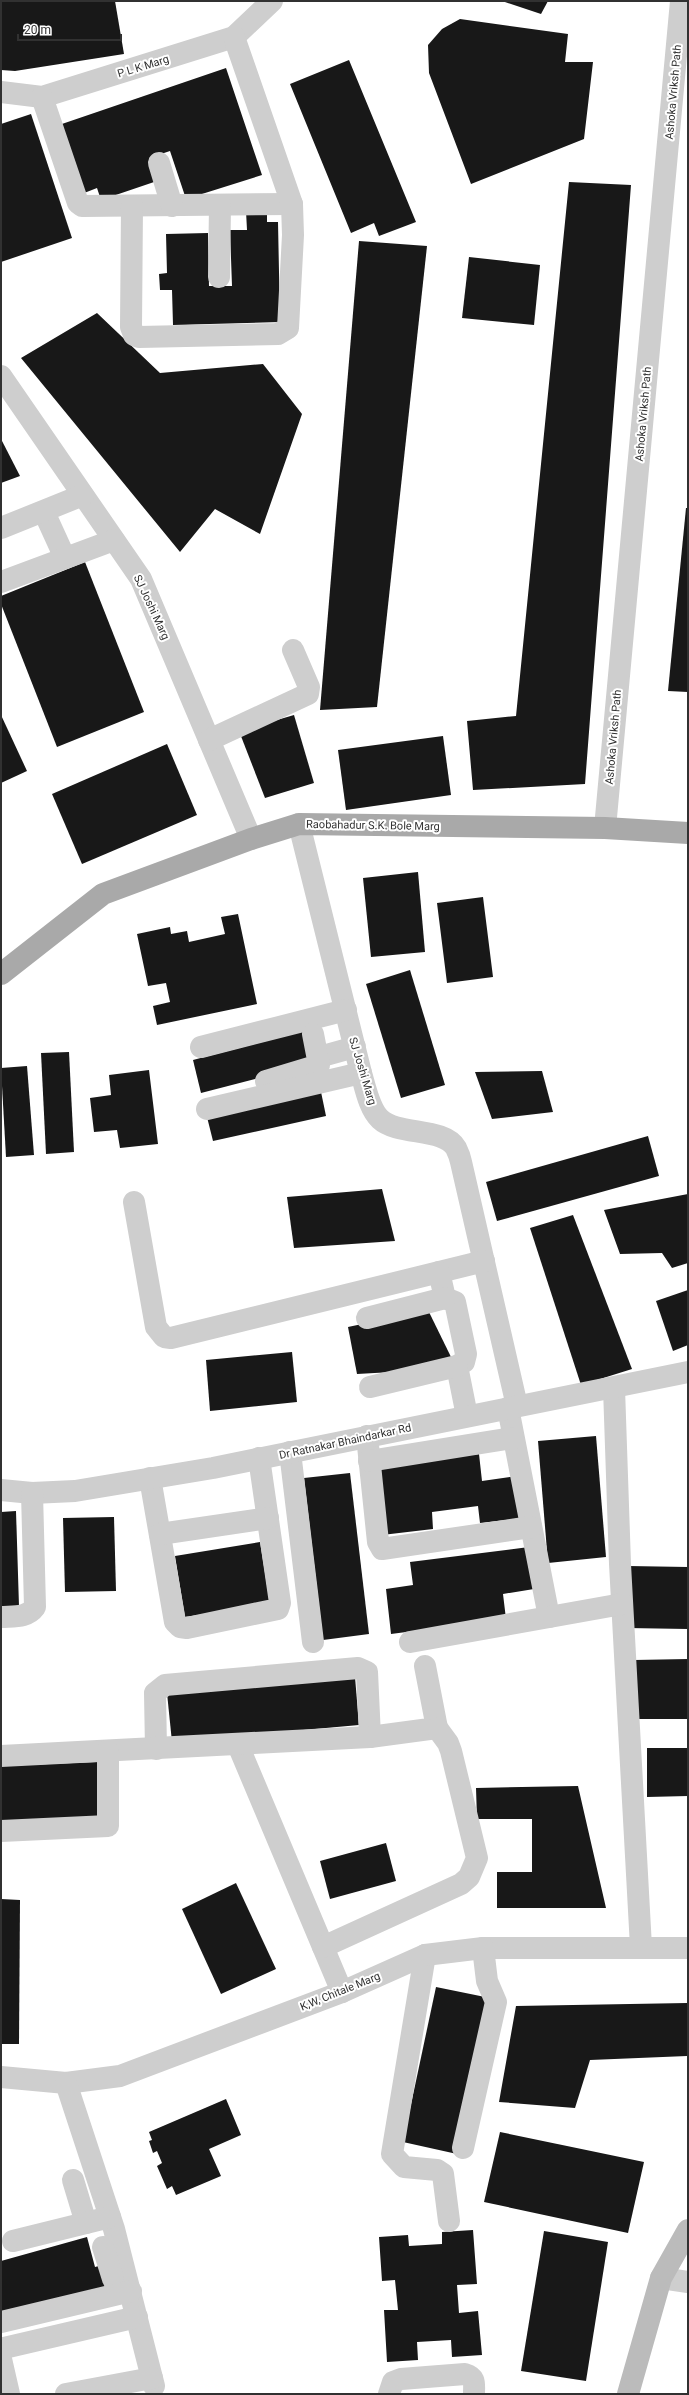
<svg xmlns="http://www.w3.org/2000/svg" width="689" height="2395" font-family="Roboto,sans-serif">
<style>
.building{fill:#181818}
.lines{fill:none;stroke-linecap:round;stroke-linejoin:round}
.minor{stroke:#cecece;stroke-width:22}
.secondary{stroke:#bbb;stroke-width:22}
.primary{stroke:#a9a9a9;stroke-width:22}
.labels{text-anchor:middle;stroke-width:4;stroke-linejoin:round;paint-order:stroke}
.street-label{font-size:11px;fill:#313131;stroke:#fff}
</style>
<rect width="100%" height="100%" fill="#fff"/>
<g class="building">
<path d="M23,1H115L124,54L15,71L1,70V2Z"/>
<path d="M502,1H548L541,14Z"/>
<path d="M460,19L568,34L565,62H593L584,139L471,184L429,73L428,45L442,29Z"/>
<path d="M349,60L416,222L379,236L374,223L351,233L290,84Z"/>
<path d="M226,68L262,175L186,199L170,151L149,158L157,181L101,200L97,188L79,195L56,126Z"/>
<path d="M31,114L72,238L1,262V124Z"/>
<path d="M569,182L631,185L585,784L473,790L467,721L516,716Z"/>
<path d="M267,210V222H278L280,322L173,325L172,290H160L159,274L167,273L166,234L208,233L209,286H232L230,230H247L246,211Z"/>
<path d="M359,241L427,246L377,707L320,710Z"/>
<path d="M469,257L540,265L534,325L462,318Z"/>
<path d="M97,313L160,373L263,364L302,414L260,534L215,509L180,552L21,358Z"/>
<path d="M1,439L20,476L1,483Z"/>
<path d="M686,508H688V692L668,691Z"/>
<path d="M85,562L144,712L57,747L1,604V596Z"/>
<path d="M1,715L27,771L1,783Z"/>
<path d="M294,715L314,783L265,798L239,731Z"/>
<path d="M443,736L451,795L346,810L338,750Z"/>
<path d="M167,744L197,815L82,864L52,794Z"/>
<path d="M418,872L425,952L371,957L363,878Z"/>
<path d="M483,897L493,977L447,983L437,903Z"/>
<path d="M238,914L257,1004L157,1025L153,1006L170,1002L166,983L148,986L137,934L170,927L171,934L187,931L189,942L225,934L221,917Z"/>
<path d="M410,970L445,1085L401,1098L366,984Z"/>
<path d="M304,1031L312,1064L201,1093L193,1060Z"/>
<path d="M69,1052L74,1152L46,1154L41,1053Z"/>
<path d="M27,1066L34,1155L6,1157L1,1068Z"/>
<path d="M149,1070L158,1144L120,1148L117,1130L94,1132L90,1098L111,1095L109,1075Z"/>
<path d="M542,1071L553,1112L492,1119L475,1072Z"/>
<path d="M320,1087L326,1116L213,1141L206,1113Z"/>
<path d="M648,1136L659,1176L497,1221L486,1182Z"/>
<path d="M382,1189L395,1241L294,1248L287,1197Z"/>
<path d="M688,1194V1263L672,1268L662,1253L620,1254L604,1210Z"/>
<path d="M573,1215L632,1369L581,1385L530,1228Z"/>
<path d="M688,1290V1345L673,1351L656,1301Z"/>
<path d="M428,1310L451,1357L410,1371L357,1374L348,1327Z"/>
<path d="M292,1352L297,1402L210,1411L206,1360Z"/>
<path d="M596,1436L606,1557L548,1563L538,1441Z"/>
<path d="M479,1454L482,1481L517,1476L522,1518L480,1523L478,1506L432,1512L433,1529L382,1535L373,1467Z"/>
<path d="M350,1473L369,1634L323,1640L304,1478Z"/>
<path d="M16,1511L19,1606L1,1607V1512Z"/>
<path d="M114,1517L116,1591L65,1592L63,1518Z"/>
<path d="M260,1542L270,1604L185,1617L175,1556Z"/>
<path d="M529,1547L534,1589L503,1594L506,1619L391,1634L386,1589L413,1585L410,1562Z"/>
<path d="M628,1566L688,1567V1629L627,1628Z"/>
<path d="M688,1659V1719H635L634,1660Z"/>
<path d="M355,1677L359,1725L172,1742L167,1693Z"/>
<path d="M647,1748H688V1796L647,1797Z"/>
<path d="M97,1762L99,1820L1,1823V1766Z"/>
<path d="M578,1786L606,1908H497V1872H532V1819H477L476,1788Z"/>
<path d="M386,1843L396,1881L330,1899L320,1861Z"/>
<path d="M236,1883L276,1969L221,1994L182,1909Z"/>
<path d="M1,1899L20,1900L19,2044H1Z"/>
<path d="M436,1987L490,1998L457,2154L403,2142Z"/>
<path d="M687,2003V2056L590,2060L575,2108L499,2102L516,2006Z"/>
<path d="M226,2099L241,2135L209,2149L221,2176L176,2195L172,2186L167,2189L157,2166L162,2163L157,2151L153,2153L149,2141L152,2140L149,2132Z"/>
<path d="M500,2132L644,2162L628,2233L484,2202Z"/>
<path d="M473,2230L477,2284L457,2285L459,2313L478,2311L482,2355L452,2357L451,2340L417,2342L418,2360L387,2362L384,2310H398L395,2280L382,2281L379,2237L408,2235L409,2246L442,2244V2232Z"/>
<path d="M544,2231L608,2242L586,2381L521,2371Z"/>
<path d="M87,2237L95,2267L106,2264L112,2286L1,2317V2261Z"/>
</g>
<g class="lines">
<g class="minor">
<path d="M1,92L42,97L234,37L272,1"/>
<path d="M42,97L78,203L82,206L292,204"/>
<path d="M159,163L172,206"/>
<path d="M132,206L131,327L134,335L139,337L278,334L288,328L293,235L292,204L234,37"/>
<path d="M219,277L220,205"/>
<path d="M1,376L141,579L251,839"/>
<path d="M44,512L65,558"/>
<path d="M1,528L83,495"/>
<path d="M1,582L114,540"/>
<path d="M209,740L308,694L309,687L293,650"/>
<path d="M299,824L361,1073C365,1086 369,1109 380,1119C398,1136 444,1127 456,1148C458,1152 460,1157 461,1162L517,1406"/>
<path d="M605,828L681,1"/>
<path d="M201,1047L346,1010"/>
<path d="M319,1057L355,1047"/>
<path d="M266,1081L319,1065L313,1034"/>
<path d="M207,1109L361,1073"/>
<path d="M134,1202L156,1327L164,1337L171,1338L484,1261"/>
<path d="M439,1272L445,1298L455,1302L466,1354L464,1362L457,1366L467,1416"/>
<path d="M367,1318L445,1298"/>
<path d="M370,1387L457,1366"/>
<path d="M614,1388L620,1564L641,1947"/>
<path d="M508,1408L549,1617"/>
<path d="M367,1436L378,1542L382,1549L531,1527"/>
<path d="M290,1452L313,1642"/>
<path d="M369,1461L513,1438"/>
<path d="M150,1478L175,1622L180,1627L187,1628L278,1609L280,1603L259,1458"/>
<path d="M1,1490L32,1493L75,1491L213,1468L688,1372"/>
<path d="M160,1534L268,1518"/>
<path d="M1,1617C14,1616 27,1618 35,1607L32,1493"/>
<path d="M410,1642L622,1604"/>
<path d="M238,1745L342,1992"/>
<path d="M156,1749L155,1693L165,1685L358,1668L367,1672L370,1737"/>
<path d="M1,1756L370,1737L437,1728L425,1666"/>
<path d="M1,1831L108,1826V1751"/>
<path d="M323,1947L461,1884L469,1877L477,1858L451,1751L448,1743L437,1728"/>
<path d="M425,1955L392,2154L404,2167L437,2170L443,2174L449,2221"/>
<path d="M1,2077L66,2083L120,2076L342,1992L425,1955L483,1948H688"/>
<path d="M66,2083L114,2229L154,2386"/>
<path d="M463,2148L496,2002L487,1981L483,1948"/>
<path d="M73,2180L86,2223"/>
<path d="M13,2241L110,2217"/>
<path d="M103,2247L113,2279"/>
<path d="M661,2278L688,2282"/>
<path d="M1,2322L131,2291"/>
<path d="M1,2351L4,2348L137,2317"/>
<path d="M1,2359L9,2394"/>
<path d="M66,2394L152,2378"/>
<path d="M389,2394L393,2382L401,2379L465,2374C476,2377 474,2384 474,2394"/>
</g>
<path class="secondary" d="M628,2394L661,2278L688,2230"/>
<path class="primary" d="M1,974L103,894L251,839L299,824L605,828L688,833"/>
</g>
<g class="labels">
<g class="street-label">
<text transform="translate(143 66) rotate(-17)" y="4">P L K Marg</text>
<text transform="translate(673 92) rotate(-85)" y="4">Ashoka Vriksh Path</text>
<text transform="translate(643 414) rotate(-85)" y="4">Ashoka Vriksh Path</text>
<text transform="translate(152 607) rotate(65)" y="4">SJ Joshi Marg</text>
<text transform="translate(613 737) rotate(-85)" y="4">Ashoka Vriksh Path</text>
<text transform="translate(373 825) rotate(1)" y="4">Raobahadur S.K. Bole Marg</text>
<text transform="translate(363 1071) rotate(73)" y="4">SJ Joshi Marg</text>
<text transform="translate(345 1441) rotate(-12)" y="4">Dr Ratnakar Bhaindarkar Rd</text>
<text transform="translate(340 1991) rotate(-22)" y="4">K,W, Chitale Marg</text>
</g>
</g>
<rect width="689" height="2395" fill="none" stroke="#313131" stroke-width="4"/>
<path d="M18 34v6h103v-6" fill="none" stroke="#313131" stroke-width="2"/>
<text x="24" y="34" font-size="12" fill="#313131" stroke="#ffffff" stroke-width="3" paint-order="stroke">20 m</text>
</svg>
